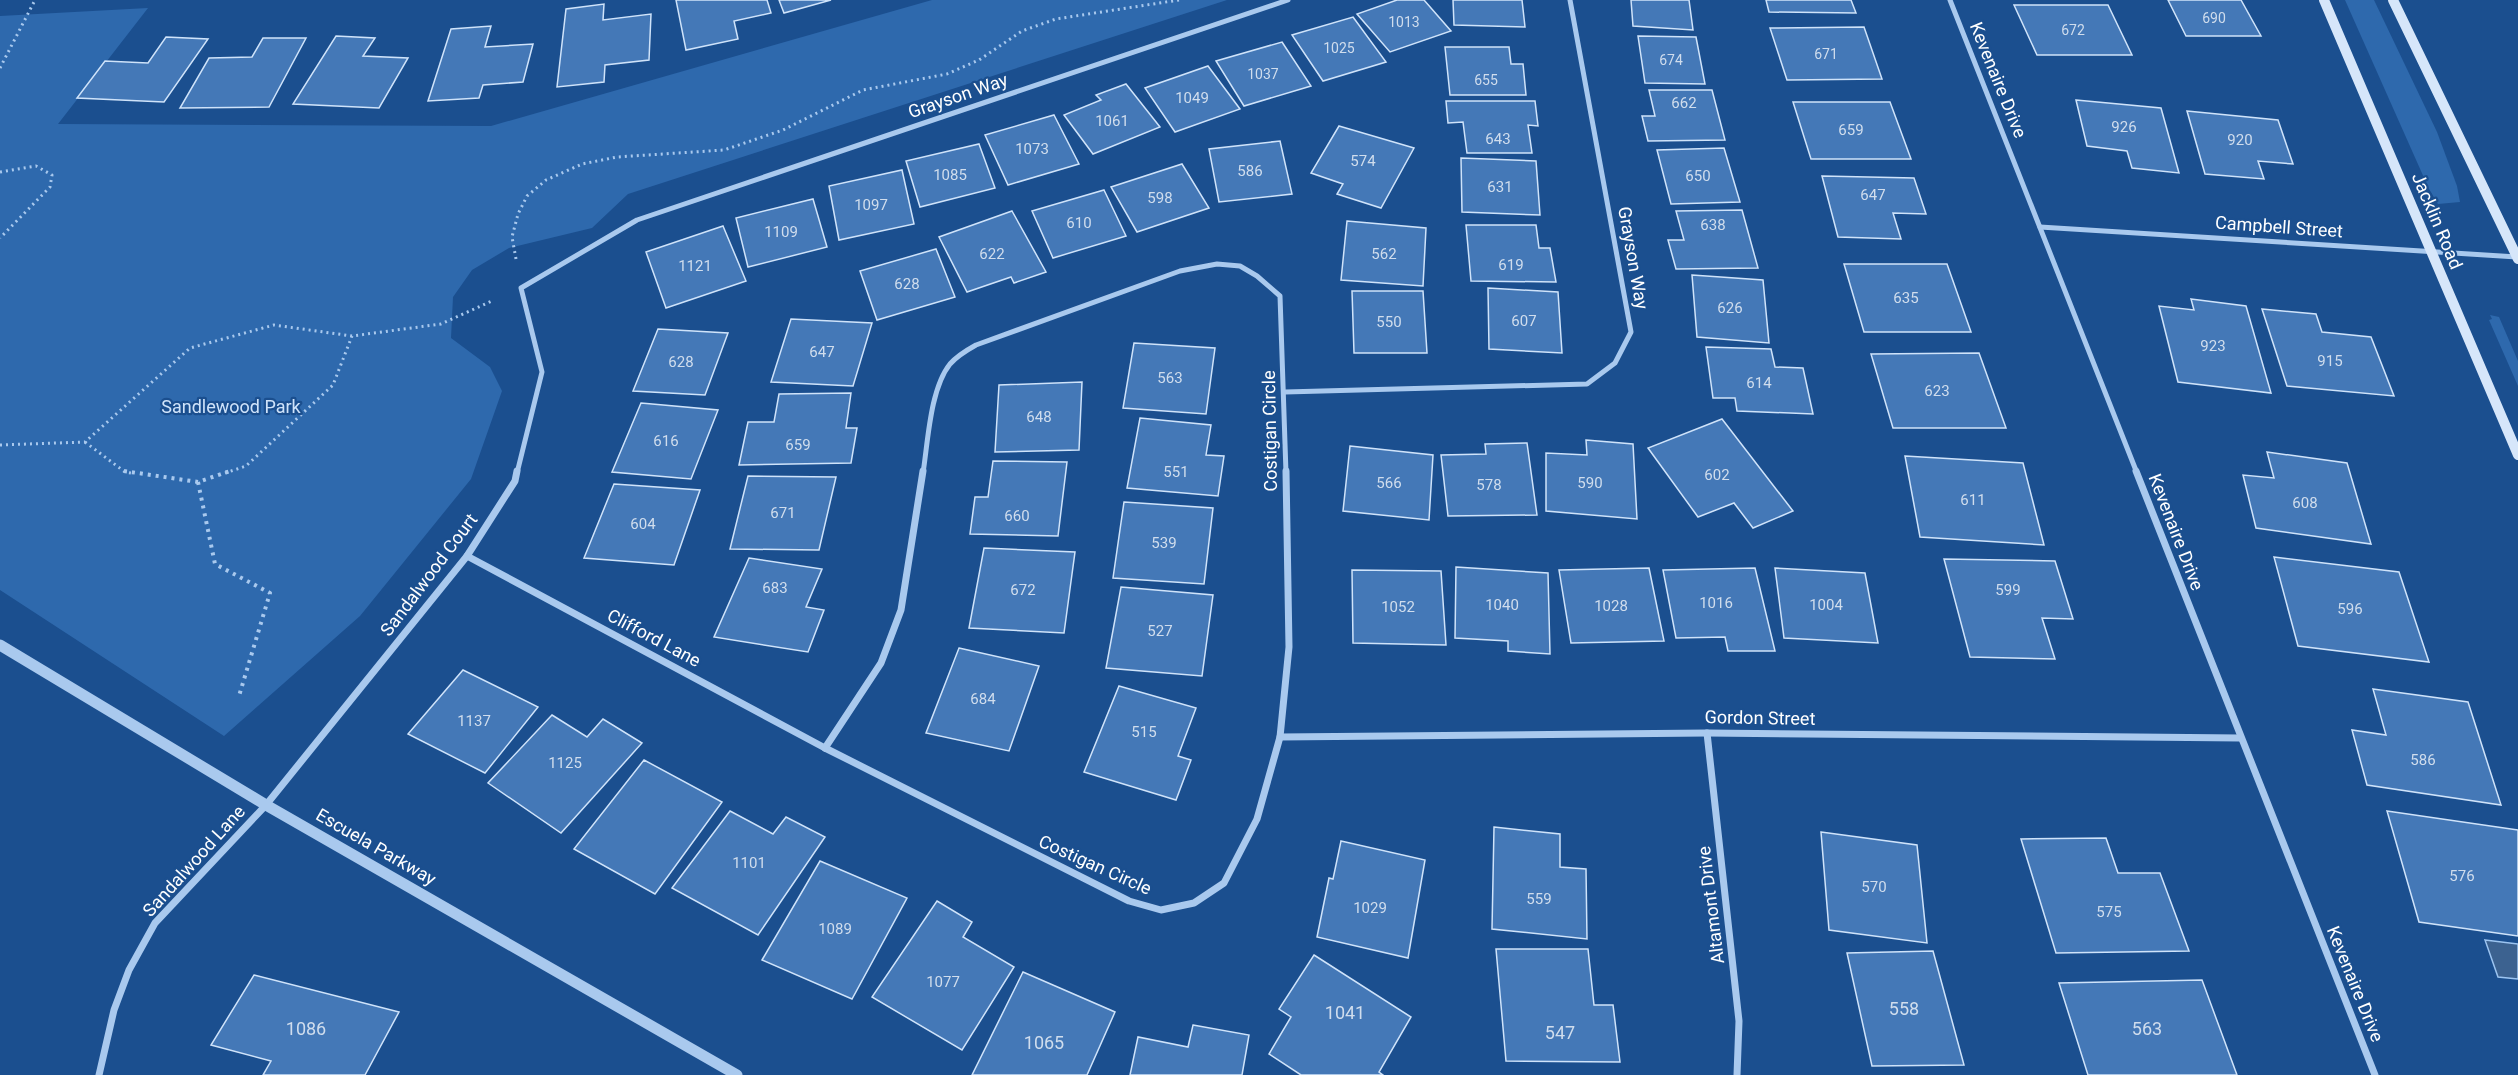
<svg xmlns="http://www.w3.org/2000/svg" width="2518" height="1075" font-family="Roboto,sans-serif">
<style>
.green{fill:#2e69ad}
.water{fill:#3c6290;stroke:#9cc4f0;stroke-width:1.5}
.building{fill:#4478b7;stroke:#cfe3fa;stroke-width:1.5}
.lines{fill:none;stroke-linecap:round;stroke-linejoin:round}
.path-far1{stroke:#a9c9ee;stroke-width:3;stroke-dasharray:2 4;stroke-linecap:butt}
.path{stroke:#a9c9ee;stroke-width:4;stroke-dasharray:3 5;stroke-linecap:butt}
.minor-far1{stroke:#a9c9ee;stroke-width:5}
.minor{stroke:#a9c9ee;stroke-width:7}
.tertiary{stroke:#a9c9ee;stroke-width:11}
.secondary{stroke:#d6e6fa;stroke-width:10}
.labels{text-anchor:middle;stroke-width:4.5;stroke-linejoin:round;paint-order:stroke}
.far-number-label{font-size:14px;fill:#d0dded}
.number-label{font-size:15px;fill:#d0dded}
.street-label{font-size:18px;fill:#fff;stroke:#1b4f8f}
.park-label{font-size:18px;fill:#cfe3fa;stroke:#1b4f8f}
.near-number-label{font-size:18px;fill:#d0dded}
</style>
<rect width="100%" height="100%" fill="#1b4f8f"/>
<g class="green">
<path d="M932,0H1227L628,194L592,228L509,248L472,270L453,297L451,338L490,367L502,391L471,479L360,616L224,736L0,590V16L148,8L58,124L491,126Z"/>
<path d="M2345,0H2374L2437,132L2457,186L2460,202L2438,204L2429,189Z"/>
<path d="M2490,315L2499,317L2518,361V386L2489,320L2492,319Z"/>
</g>
<path class="water" d="M2485,940L2518,944V979L2498,977Z"/>
<g class="building">
<path d="M676,0H767L771,13L734,21L738,39L686,50Z"/>
<path d="M779,0H831L784,13Z"/>
<path d="M1397,0H1424L1451,31L1390,52L1357,14Z"/>
<path d="M1453,0H1522L1525,27L1454,25Z"/>
<path d="M1631,0H1689L1693,30L1633,26Z"/>
<path d="M1766,0H1851L1856,13L1769,12Z"/>
<path d="M2168,0H2241L2261,36H2186Z"/>
<path d="M604,4L603,20L651,14L649,60L605,65L604,82L557,87L566,9Z"/>
<path d="M2014,5H2108L2132,55H2037Z"/>
<path d="M1353,17L1386,62L1323,81L1292,35Z"/>
<path d="M491,26L485,47L533,44L523,82L483,85L479,98L428,101L451,29Z"/>
<path d="M1864,27L1882,79L1787,80L1770,28Z"/>
<path d="M336,36L375,38L363,56L408,58L379,108L293,104Z"/>
<path d="M1638,36L1696,37L1705,84L1645,83Z"/>
<path d="M166,37L208,39L164,102L77,98L105,61L148,63Z"/>
<path d="M263,38H306L269,107L180,108L209,58L252,57Z"/>
<path d="M1282,42L1311,86L1244,106L1216,61Z"/>
<path d="M1445,47H1509L1511,64H1523L1526,95H1450Z"/>
<path d="M1208,66L1240,109L1175,132L1145,88Z"/>
<path d="M1126,84L1160,127L1093,154L1064,115L1101,100L1096,95Z"/>
<path d="M1649,90H1712L1725,140L1648,141L1642,116H1655Z"/>
<path d="M2076,100L2161,108L2179,173L2132,168L2127,151L2087,146Z"/>
<path d="M1446,101H1535L1538,126L1528,125L1532,153H1467L1463,122L1448,123Z"/>
<path d="M1793,102H1890L1911,159H1811Z"/>
<path d="M2187,111L2278,120L2293,164L2258,161L2264,179L2205,174Z"/>
<path d="M1054,115L1079,164L1008,185L985,135Z"/>
<path d="M1339,126L1414,148L1381,208L1337,194L1343,184L1311,173Z"/>
<path d="M1280,141L1292,194L1219,202L1209,149Z"/>
<path d="M979,144L995,188L920,207L906,161Z"/>
<path d="M1724,148L1740,202L1671,204L1657,150Z"/>
<path d="M1461,158L1536,161L1540,215L1462,212Z"/>
<path d="M1182,164L1209,208L1137,232L1111,187Z"/>
<path d="M902,170L914,224L839,240L829,186Z"/>
<path d="M1822,176L1914,178L1926,214L1893,213L1901,239L1838,237Z"/>
<path d="M1104,190L1126,236L1053,258L1032,211Z"/>
<path d="M813,199L827,247L748,267L736,218Z"/>
<path d="M1742,210L1758,268L1676,269L1668,240H1684L1676,211Z"/>
<path d="M1012,211L1046,272L1014,283L1011,277L967,292L939,237Z"/>
<path d="M1347,221L1426,228L1423,286L1341,280Z"/>
<path d="M1466,225H1536L1539,248H1550L1556,282L1471,281Z"/>
<path d="M723,226L746,281L666,308L646,252Z"/>
<path d="M936,249L955,297L877,320L860,271Z"/>
<path d="M1844,264H1947L1971,332H1864Z"/>
<path d="M1692,275L1763,280L1769,343L1697,337Z"/>
<path d="M1488,288L1558,292L1562,353L1489,349Z"/>
<path d="M1352,291H1423L1427,353H1354Z"/>
<path d="M2191,299L2246,306L2271,393L2178,382L2159,306L2194,310Z"/>
<path d="M2262,309L2316,314L2322,332L2371,337L2394,396L2287,386Z"/>
<path d="M791,319L872,323L853,386L771,382Z"/>
<path d="M658,329L728,333L705,395L633,391Z"/>
<path d="M1134,343L1215,348L1206,414L1123,408Z"/>
<path d="M1706,347L1771,349L1775,367L1803,368L1813,414L1737,411L1735,398H1713Z"/>
<path d="M1979,353L2006,428H1893L1871,354Z"/>
<path d="M1082,382L1079,450L995,452L999,385Z"/>
<path d="M851,393L846,428H857L851,463L739,465L748,422H774L779,394Z"/>
<path d="M641,403L718,410L691,479L612,472Z"/>
<path d="M1140,418L1211,425L1206,455L1224,456L1218,496L1127,488Z"/>
<path d="M1722,419L1793,511L1753,528L1734,503L1698,517L1648,448Z"/>
<path d="M1586,440L1633,444L1637,519L1546,511V453L1587,455Z"/>
<path d="M1527,443L1537,515L1448,516L1441,455L1486,454L1485,444Z"/>
<path d="M1350,446L1433,455L1429,520L1343,511Z"/>
<path d="M2267,452L2347,463L2371,544L2256,528L2243,475L2274,478Z"/>
<path d="M1905,456L2023,463L2044,545L1920,537Z"/>
<path d="M993,461L1067,462L1058,536L970,534L975,497H988Z"/>
<path d="M748,476L836,477L819,550L730,549Z"/>
<path d="M614,484L700,490L674,565L584,558Z"/>
<path d="M1124,502L1213,508L1204,584L1113,578Z"/>
<path d="M984,548L1075,552L1064,633L969,628Z"/>
<path d="M2274,557L2399,572L2429,662L2298,646Z"/>
<path d="M749,558L822,569L806,607L824,610L808,652L714,637Z"/>
<path d="M1944,559L2055,561L2073,619L2042,618L2055,659L1970,657Z"/>
<path d="M1456,567L1548,573L1550,654L1508,651V641L1455,638Z"/>
<path d="M1649,568L1664,641L1571,643L1559,570Z"/>
<path d="M1755,568L1775,651H1728L1725,637L1676,638L1663,570Z"/>
<path d="M1775,568L1865,573L1878,643L1784,638Z"/>
<path d="M1352,570L1441,571L1446,645L1353,643Z"/>
<path d="M1121,587L1213,595L1202,676L1106,668Z"/>
<path d="M959,648L1039,666L1009,751L926,733Z"/>
<path d="M463,670L538,707L485,773L408,734Z"/>
<path d="M1119,686L1196,708L1178,756L1191,760L1176,800L1084,772Z"/>
<path d="M2373,689L2468,702L2501,805L2367,785L2352,730L2386,735Z"/>
<path d="M552,715L587,737L603,719L642,743L561,833L488,783Z"/>
<path d="M644,760L722,802L655,894L574,849Z"/>
<path d="M730,811L773,834L786,817L825,837L758,935L672,888Z"/>
<path d="M2387,811L2518,830V936L2419,922Z"/>
<path d="M1494,827L1560,834V867L1586,869L1587,939L1492,929Z"/>
<path d="M1821,832L1917,845L1927,943L1829,930Z"/>
<path d="M2106,838L2118,873H2160L2189,951L2056,953L2021,839Z"/>
<path d="M1341,841L1425,860L1408,958L1317,937L1329,878L1333,879Z"/>
<path d="M820,861L907,898L852,999L762,960Z"/>
<path d="M937,901L972,922L963,937L1014,967L962,1050L872,997Z"/>
<path d="M1496,949H1588L1594,1005H1613L1620,1062L1506,1061Z"/>
<path d="M1933,951L1964,1065L1872,1066L1847,953Z"/>
<path d="M1314,955L1411,1017L1379,1072L1383,1075H1301L1269,1054L1291,1017L1279,1009Z"/>
<path d="M1023,972L1115,1012L1087,1075H972Z"/>
<path d="M254,975L399,1012L365,1075H263L271,1061L211,1045Z"/>
<path d="M2202,980L2237,1075H2088L2059,983Z"/>
<path d="M1193,1025L1249,1035L1242,1075H1130L1138,1037L1188,1047Z"/>
</g>
<g class="lines">
<g class="path-far1">
<path d="M0,68L35,0"/>
<path d="M0,172L36,166L52,175L50,187L0,238"/>
<path d="M516,259L512,237L518,214L527,196L546,180L582,164L617,157L724,150L783,130L863,90L947,74L979,60L1022,31L1056,19L1179,0"/>
<path d="M85,442L125,472L131,473"/>
<path d="M0,445L85,442L190,348L274,325L352,336L441,324L494,300"/>
<path d="M225,473L246,466L333,385L352,336"/>
</g>
<g class="path">
<path d="M124,471L198,482L230,471"/>
<path d="M198,482L215,564L270,593L239,696"/>
</g>
<g class="minor-far1">
<path d="M1950,0L2137,473"/>
<path d="M2040,227L2517,257"/>
<path d="M1285,392L1587,384L1615,363L1631,332L1570,0"/>
<path d="M517,473L542,372L521,288L637,220L1288,0"/>
<path d="M923,473C928,442 930,389 950,364C957,356 967,350 976,345L1180,271L1217,264L1240,266L1257,276L1280,296L1286,473"/>
</g>
<g class="minor">
<path d="M2136,471L2375,1075"/>
<path d="M467,556L825,748"/>
<path d="M1707,733L1739,1021L1737,1075"/>
<path d="M1280,737L1707,733L2240,738"/>
<path d="M825,748L1129,901L1161,910L1194,903L1224,883L1257,819L1280,737L1289,647L1286,471"/>
<path d="M825,748L881,663L901,610L923,471"/>
<path d="M99,1075L114,1010L129,970L155,923L266,805L467,556L515,481L517,471"/>
</g>
<path class="tertiary" d="M0,645L266,805L737,1075"/>
<g class="secondary">
<path d="M2324,0L2518,455"/>
<path d="M2393,0L2518,259"/>
</g>
</g>
<g class="labels">
<g class="far-number-label">
<text x="2214" y="23">690</text>
<text x="1404" y="27">1013</text>
<text x="2073" y="35">672</text>
<text x="1339" y="53">1025</text>
<text x="1826" y="59">671</text>
<text x="1671" y="65">674</text>
<text x="1263" y="79">1037</text>
<text x="1486" y="85">655</text>
</g>
<g class="number-label">
<text x="1192" y="103">1049</text>
<text x="1684" y="108">662</text>
<text x="1112" y="126">1061</text>
<text x="2124" y="132">926</text>
<text x="1851" y="135">659</text>
<text x="1498" y="144">643</text>
<text x="2240" y="145">920</text>
<text x="1032" y="154">1073</text>
<text x="1363" y="166">574</text>
<text x="1250" y="176">586</text>
<text x="950" y="180">1085</text>
<text x="1698" y="181">650</text>
<text x="1500" y="192">631</text>
<text x="1873" y="200">647</text>
<text x="1160" y="203">598</text>
<text x="871" y="210">1097</text>
<text x="1079" y="228">610</text>
<text x="1713" y="230">638</text>
<text x="781" y="237">1109</text>
<text x="992" y="259">622</text>
<text x="1384" y="259">562</text>
<text x="1511" y="270">619</text>
<text x="695" y="271">1121</text>
<text x="907" y="289">628</text>
<text x="1906" y="303">635</text>
<text x="1730" y="313">626</text>
<text x="1524" y="326">607</text>
<text x="1389" y="327">550</text>
<text x="2213" y="351">923</text>
<text x="822" y="357">647</text>
<text x="2330" y="366">915</text>
<text x="681" y="367">628</text>
<text x="1170" y="383">563</text>
<text x="1759" y="388">614</text>
<text x="1937" y="396">623</text>
<text x="1039" y="422">648</text>
<text x="666" y="446">616</text>
<text x="798" y="450">659</text>
<text x="1176" y="477">551</text>
<text x="1717" y="480">602</text>
<text x="1389" y="488">566</text>
<text x="1590" y="488">590</text>
<text x="1489" y="490">578</text>
<text x="1973" y="505">611</text>
<text x="2305" y="508">608</text>
<text x="783" y="518">671</text>
<text x="1017" y="521">660</text>
<text x="643" y="529">604</text>
<text x="1164" y="548">539</text>
<text x="775" y="593">683</text>
<text x="1023" y="595">672</text>
<text x="2008" y="595">599</text>
<text x="1716" y="608">1016</text>
<text x="1502" y="610">1040</text>
<text x="1826" y="610">1004</text>
<text x="1611" y="611">1028</text>
<text x="1398" y="612">1052</text>
<text x="2350" y="614">596</text>
<text x="1160" y="636">527</text>
<text x="983" y="704">684</text>
<text x="474" y="726">1137</text>
<text x="1144" y="737">515</text>
<text x="2423" y="765">586</text>
<text x="565" y="768">1125</text>
<text x="749" y="868">1101</text>
<text x="2462" y="881">576</text>
<text x="1874" y="892">570</text>
<text x="1539" y="904">559</text>
<text x="1370" y="913">1029</text>
<text x="2109" y="917">575</text>
<text x="835" y="934">1089</text>
<text x="943" y="987">1077</text>
</g>
<g class="street-label">
<text transform="translate(1998 80) rotate(68)" y="6">Kevenaire Drive</text>
<text transform="translate(958 96) rotate(-19)" y="6">Grayson Way</text>
<text transform="translate(2437 221) rotate(67)" y="6">Jacklin Road</text>
<text transform="translate(2279 227) rotate(4)" y="6">Campbell Street</text>
<text transform="translate(1633 258) rotate(80)" y="6">Grayson Way</text>
<text transform="translate(1270 431) rotate(-91)" y="6">Costigan Circle</text>
<text transform="translate(2176 532) rotate(69)" y="6">Kevenaire Drive</text>
<text transform="translate(429 575) rotate(-53)" y="6">Sandalwood Court</text>
<text transform="translate(654 638) rotate(28)" y="6">Clifford Lane</text>
<text transform="translate(1760 718) rotate(1)" y="6">Gordon Street</text>
<text transform="translate(376 847) rotate(30)" y="6">Escuela Parkway</text>
<text transform="translate(194 861) rotate(-48)" y="6">Sandalwood Lane</text>
<text transform="translate(1095 865) rotate(24)" y="6">Costigan Circle</text>
<text transform="translate(1711 905) rotate(-97)" y="6">Altamont Drive</text>
<text transform="translate(2355 984) rotate(68)" y="6">Kevenaire Drive</text>
</g>
<g class="park-label">
<text x="231" y="413">Sandlewood Park</text>
</g>
<g class="near-number-label">
<text x="1904" y="1015">558</text>
<text x="1345" y="1019">1041</text>
<text x="306" y="1035">1086</text>
<text x="2147" y="1035">563</text>
<text x="1560" y="1039">547</text>
<text x="1044" y="1049">1065</text>
</g>
</g>
</svg>
